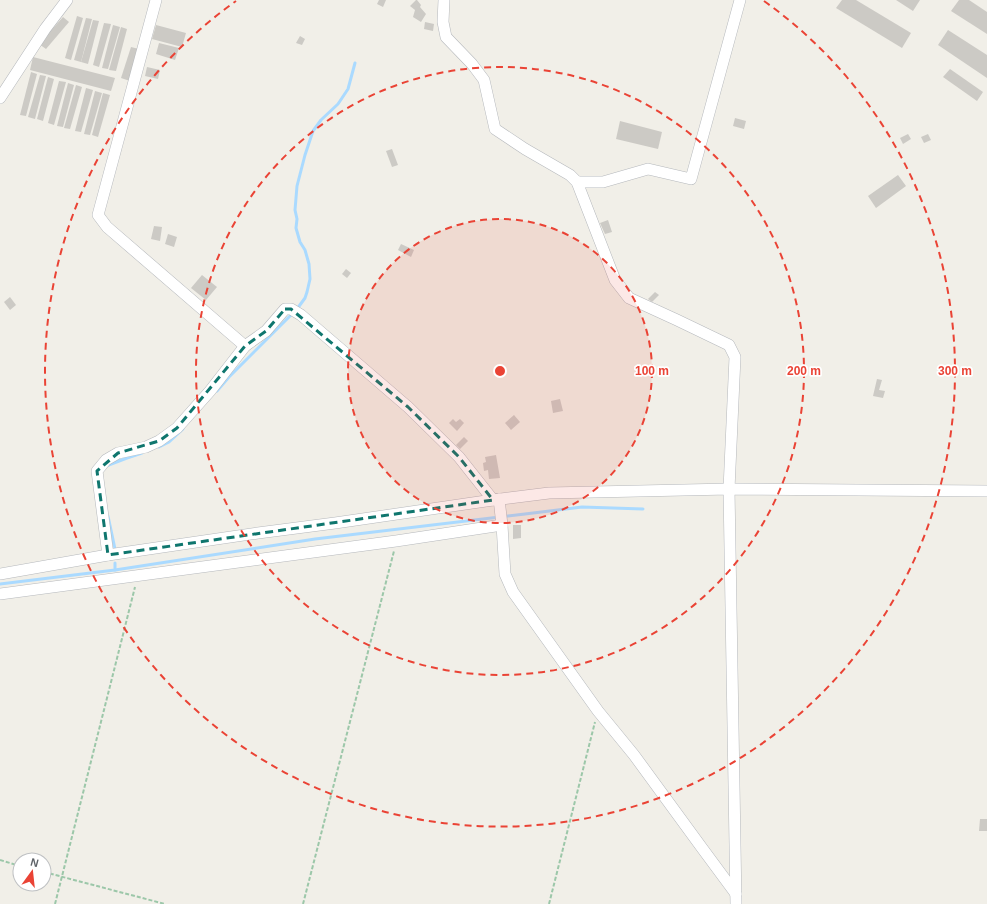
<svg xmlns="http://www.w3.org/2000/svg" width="987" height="904" font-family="Helvetica,sans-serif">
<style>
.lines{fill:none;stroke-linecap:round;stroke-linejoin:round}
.stream{stroke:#aadaff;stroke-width:3}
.building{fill:#cccac5}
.minor-casing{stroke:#b5b8bc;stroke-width:12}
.path{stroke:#9cc7a9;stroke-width:2;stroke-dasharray:4 2;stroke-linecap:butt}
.minor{stroke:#fff;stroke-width:11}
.marked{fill:none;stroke:#0f766e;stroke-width:3;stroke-dasharray:8 5;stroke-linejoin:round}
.ring{fill:none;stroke:#ea4335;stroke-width:2;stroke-dasharray:7 5}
.centre{fill:#ea4335;stroke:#fff;stroke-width:2}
.ring-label{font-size:12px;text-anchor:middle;font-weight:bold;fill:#ea4335;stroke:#fff;stroke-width:3.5;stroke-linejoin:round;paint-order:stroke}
</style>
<rect width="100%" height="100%" fill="#f1efe8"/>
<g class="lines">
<g class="stream">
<path d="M297,309L305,298L307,292L310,279L309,264L305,250L300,242L296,228L297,219L295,210L297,186L305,155L313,131L321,120L338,104L348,89L355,63"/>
<path d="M217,391L229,377L293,313"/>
<path d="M159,447L169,442L183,429"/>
<path d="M106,466L127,458L142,453"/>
<path d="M108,516L115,549"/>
<path d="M115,563V570"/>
<path d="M0,584L115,570L315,539L525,514L582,507L643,509"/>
</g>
</g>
<g class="building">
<path d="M379,0H386L383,7L377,4Z"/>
<path d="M416,0H417L421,5L420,7L426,14L421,22L413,17L415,10L410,6Z"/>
<path d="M842,0H856L911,33L902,48L836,8Z"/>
<path d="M896,0H920L913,11Z"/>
<path d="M959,0H969L987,12V34L951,11Z"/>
<path d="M77,16L83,18L71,60L65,58Z"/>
<path d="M63,17L69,22L46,49L39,44Z"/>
<path d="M86,18L92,19L81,62L74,60Z"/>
<path d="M93,20L99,21L88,64L81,62Z"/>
<path d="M425,22L434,24L433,31L424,29Z"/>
<path d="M104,23L111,24L99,67L93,65Z"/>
<path d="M113,25L120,27L108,69L102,68Z"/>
<path d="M156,25L186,33L182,47L152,39Z"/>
<path d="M121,27L127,29L116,71L109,70Z"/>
<path d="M948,30L987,55V78L938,45Z"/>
<path d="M300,36L305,39L302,45L296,43Z"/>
<path d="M159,43L179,48L175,60L156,54Z"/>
<path d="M131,47L139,49L130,81L121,78Z"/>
<path d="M33,57L115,78L111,91L30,70Z"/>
<path d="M147,67L160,70L158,79L145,76Z"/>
<path d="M950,69L983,92L977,101L943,77Z"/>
<path d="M31,72L37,74L26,116L20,115Z"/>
<path d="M40,75L46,76L35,119L28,117Z"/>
<path d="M48,77L54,79L43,121L37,119Z"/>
<path d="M59,81L66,82L54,125L48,123Z"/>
<path d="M68,83L74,85L63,127L57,126Z"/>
<path d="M76,85L82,87L70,129L64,128Z"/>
<path d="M86,88L93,90L81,132L75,131Z"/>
<path d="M95,91L102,93L90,135L84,134Z"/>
<path d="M103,93L110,95L98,137L92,135Z"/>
<path d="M735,118L746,121L744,129L733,126Z"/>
<path d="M620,121L662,132L658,149L616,139Z"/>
<path d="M908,134L911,139L903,144L900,138Z"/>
<path d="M928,134L931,140L924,143L921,137Z"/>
<path d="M392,149L398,165L392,167L386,151Z"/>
<path d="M898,175L906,186L876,208L868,196Z"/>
<path d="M608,220L612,232L605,234L600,223Z"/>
<path d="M154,226L162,227L160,241L151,239Z"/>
<path d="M168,234L177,237L174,247L165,244Z"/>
<path d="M401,244L414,250L411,257L398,250Z"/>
<path d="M346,269L351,273L347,278L342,274Z"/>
<path d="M202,275L217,287L206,300L191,288Z"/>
<path d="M655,292L659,295L652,302L648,299Z"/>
<path d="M10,297L16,305L10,310L4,302Z"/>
<path d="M877,379L882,380L879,390L885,391L883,398L873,396Z"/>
<path d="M560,399L563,411L553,413L551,401Z"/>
<path d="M514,415L520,422L511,430L505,423Z"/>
<path d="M453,419L456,422L460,419L464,423L457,431L449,423Z"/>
<path d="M464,437L468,441L460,449L456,445Z"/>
<path d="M496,455L500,478L489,479L488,470L484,471L483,463L486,462L485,457Z"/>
<path d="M513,525H521V538L513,539Z"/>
<path d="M980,819H987V831H979Z"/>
</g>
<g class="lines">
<g class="minor-casing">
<g id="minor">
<path d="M156,0L98,215L107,227L245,346"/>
<path d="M444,0L443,22L446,37L472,64L484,80L495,129L525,149L570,175L577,182L615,280L629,298L677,320L729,345L735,357L729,489L736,904"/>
<path d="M0,98L45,29L67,0"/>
<path d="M577,182H603L648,169L691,179L740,0"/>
<path d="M499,499L502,525L505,574L513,592L598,711L634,755L702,848L736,894"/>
<path d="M108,555L97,471L106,460L118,453L146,447L159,441L177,428L210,391L245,346L266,331L285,309H291L301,315L408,407L459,457L493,500"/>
<path d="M0,574L108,555L258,533L335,523L493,500L549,493L729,489L987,491"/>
<path d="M0,594L396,541L502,525"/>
</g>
</g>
<g class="path">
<path d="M0,860L20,866"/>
<path d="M44,872L165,904"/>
<path d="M55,904L135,587"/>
<path d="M303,904L394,551"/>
<path d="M549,904L595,722"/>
</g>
<use href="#minor" class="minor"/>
</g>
<path class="marked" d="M285,309H291L408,407L459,457L493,500L108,555L97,471L118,453L159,441L177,428L245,346L266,331Z"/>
<circle cx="500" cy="371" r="152" fill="#ea4335" fill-opacity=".12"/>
<g class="ring">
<circle cx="500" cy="371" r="152"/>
<circle cx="500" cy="371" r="304"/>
<path d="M764 1A455 455 0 1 1 236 1"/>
</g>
<circle cx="500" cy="371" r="6" class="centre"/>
<g class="ring-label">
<text x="652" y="375">100 m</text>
<text x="804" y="375">200 m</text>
<text x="955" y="375">300 m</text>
</g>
<g transform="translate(32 872) rotate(15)"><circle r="19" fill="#ffffff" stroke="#bfc1c3"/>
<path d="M0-3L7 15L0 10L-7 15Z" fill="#ea4335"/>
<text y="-6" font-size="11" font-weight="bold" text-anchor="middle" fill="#5f6368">N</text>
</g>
</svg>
